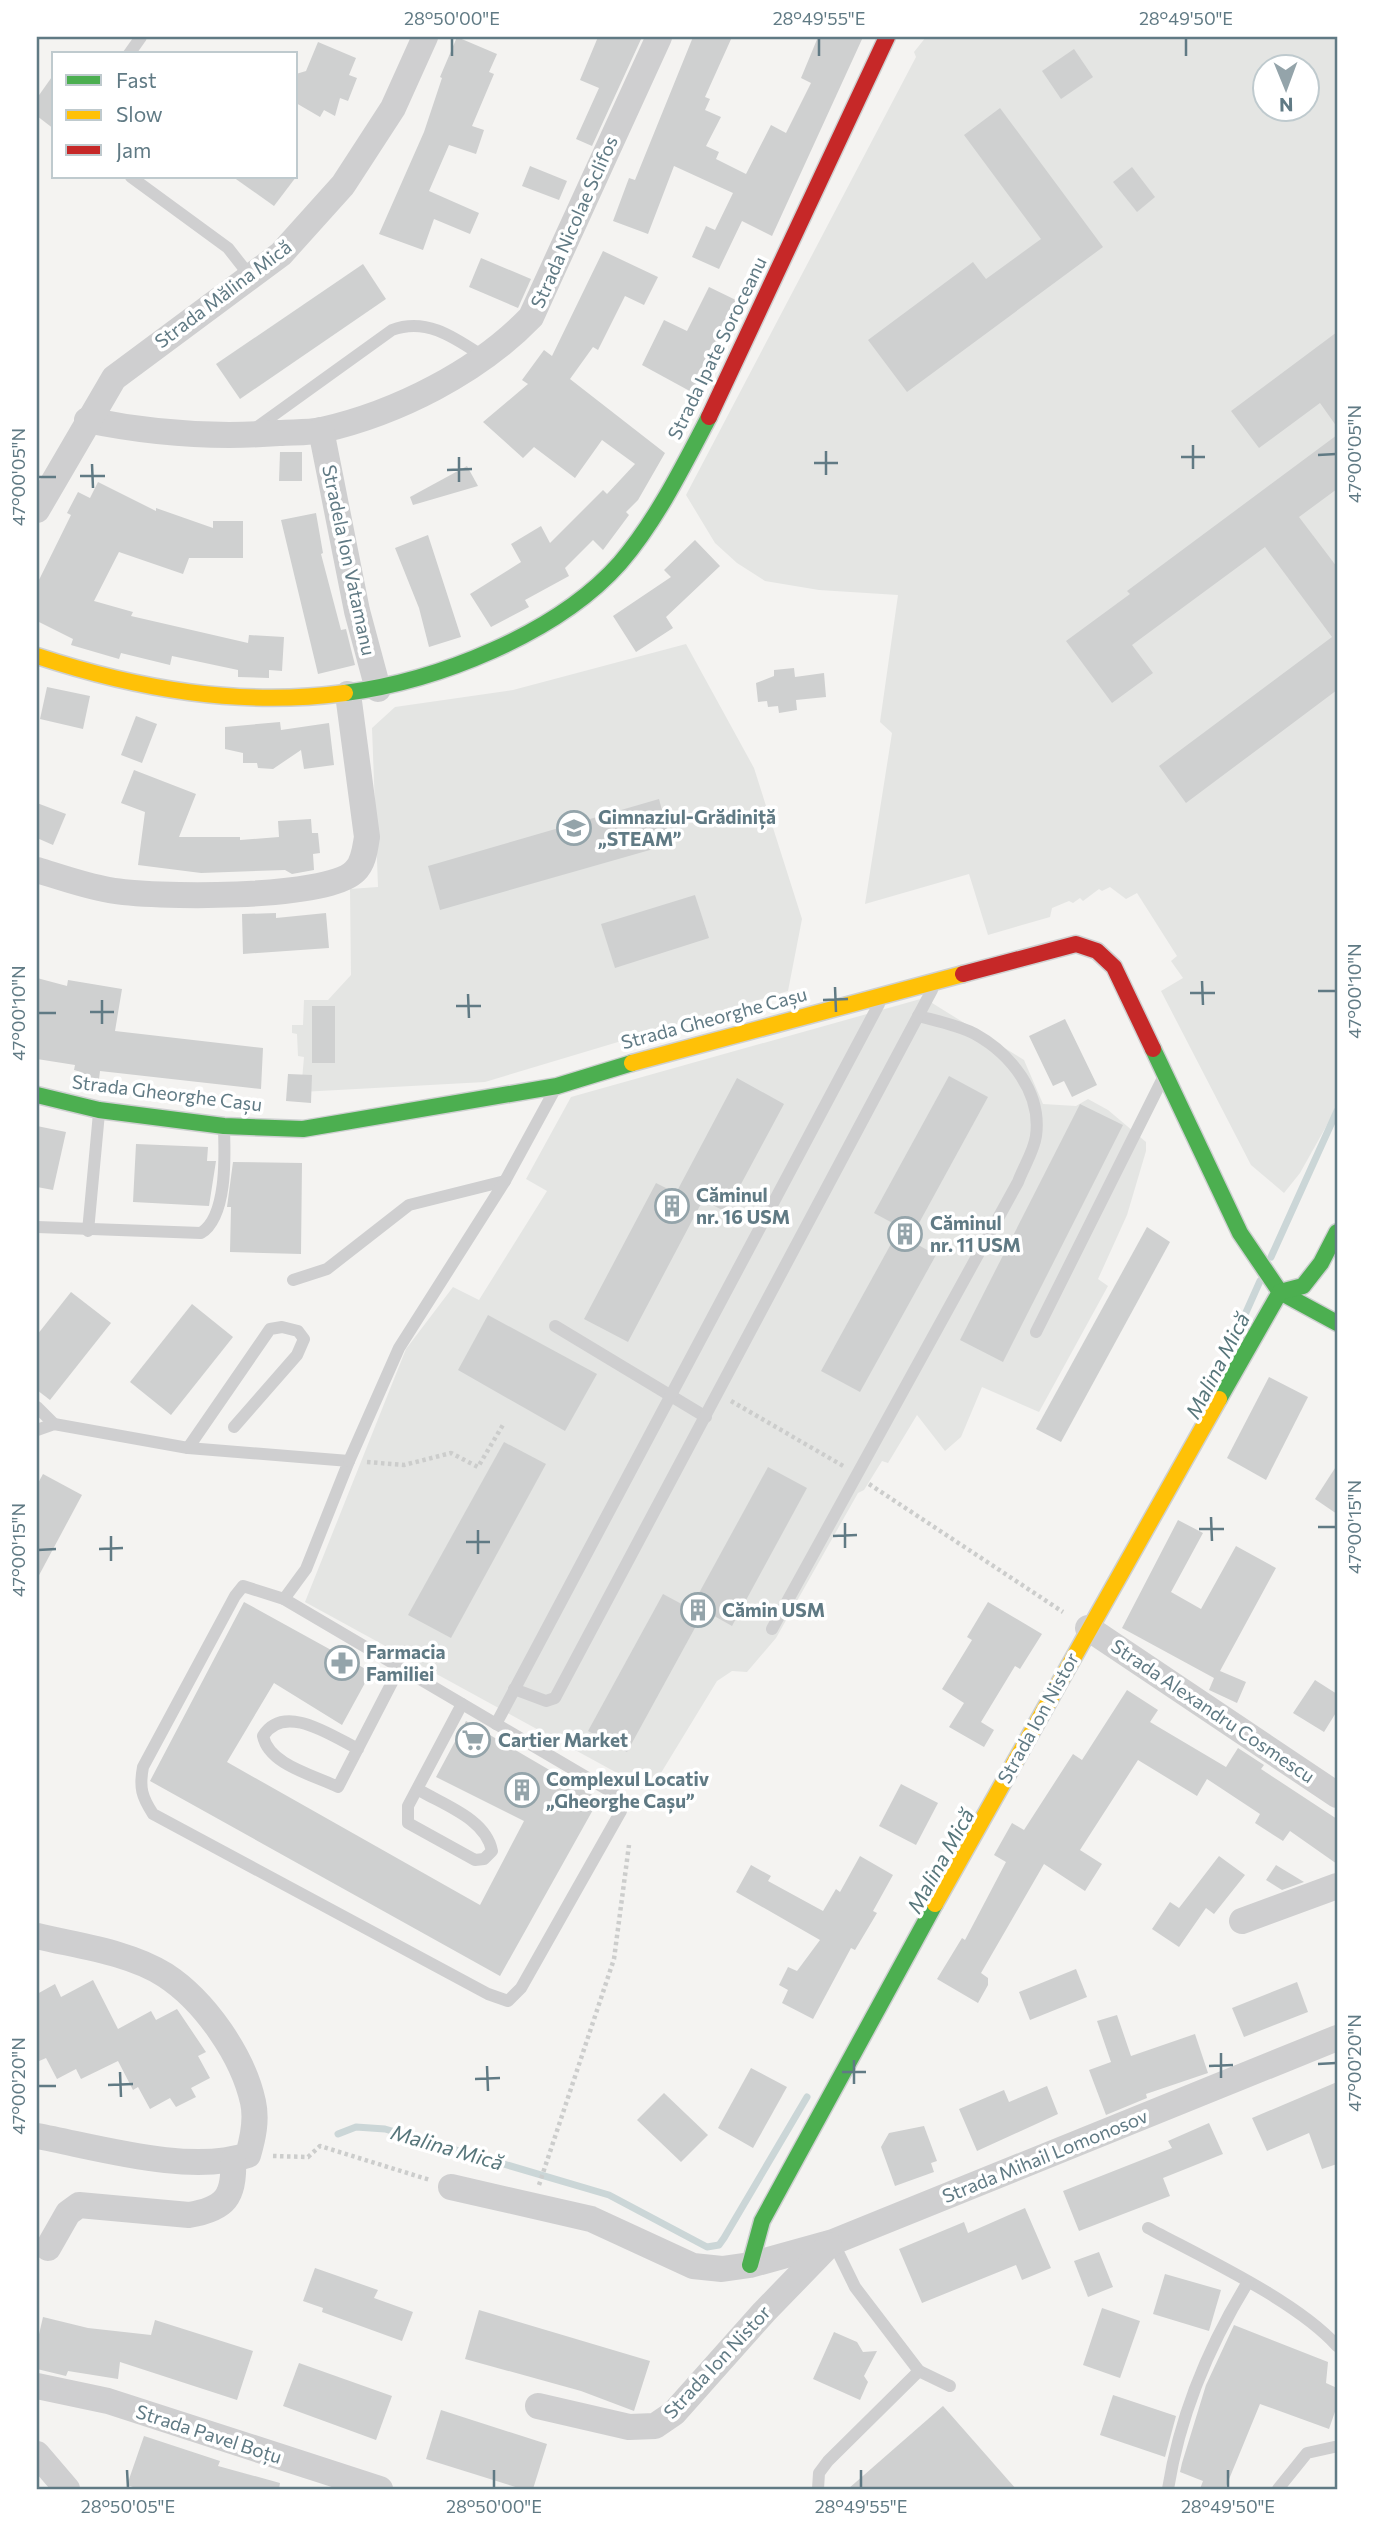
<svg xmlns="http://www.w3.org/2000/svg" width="1374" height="2526" font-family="Commissioner,sans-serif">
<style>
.built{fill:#e4e5e3;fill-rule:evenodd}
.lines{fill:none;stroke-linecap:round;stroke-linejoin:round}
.stream{stroke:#cbd6d7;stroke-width:7}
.building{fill:#cfd0d0}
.fast-casing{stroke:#ced0d1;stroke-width:19}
.slow-casing{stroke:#ced0d1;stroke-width:19}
.jam-casing{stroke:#ced0d1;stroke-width:19}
.path{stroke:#cccdcc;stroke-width:4.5;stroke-dasharray:3.5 3.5;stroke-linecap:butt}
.lane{stroke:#cfcfd0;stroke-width:12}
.street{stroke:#cfcfd0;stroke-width:26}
.fast{stroke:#4caf50;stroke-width:16}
.slow{stroke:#ffc107;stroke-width:16}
.jam{stroke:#c62828;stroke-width:16}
.ticks{fill:none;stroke:#607a84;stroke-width:2.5}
.labels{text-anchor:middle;stroke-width:7;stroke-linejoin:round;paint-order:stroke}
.street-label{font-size:19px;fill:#607a84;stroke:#fff}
.poi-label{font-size:19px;font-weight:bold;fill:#607a84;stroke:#fff;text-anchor:start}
.water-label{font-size:21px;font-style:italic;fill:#57767b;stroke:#fff}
.neatline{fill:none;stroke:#607a84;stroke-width:2.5}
.ticks-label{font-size:18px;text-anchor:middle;fill:#607a84}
</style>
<rect width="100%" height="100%" fill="#f4f3f1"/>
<g class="built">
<path d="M926,37H1337V1107L1300,1173L1284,1193L1251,1165L1161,991L1183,978L1171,961L1177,956L1137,893L1126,899L1110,887L1102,891L1099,889L1083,901L1080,898L1073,903L1069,901L1052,908L1050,917L988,935L969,874L865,904L892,733L880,722L898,595L819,590L765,581L737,563L715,543L686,495L916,57L914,52ZM1266,66H1308V108H1266Z"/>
<path d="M686,644L754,768L802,919L788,991L485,1082L301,1092L304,1057L298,1056L297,1034L292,1033V1025H303L304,1000H328L351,975L350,889L378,887L372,728L395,707L513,690Z"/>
<path d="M924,998L1024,1060L1043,1104L1076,1106L1088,1099L1108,1110L1146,1142V1151L1127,1215L1098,1279L1108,1286L1039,1412L982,1387L961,1437L945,1451L917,1415L888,1463L882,1461L864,1490L858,1493L776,1638L747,1672L732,1671L717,1681L650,1791L305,1602L406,1349L453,1287L479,1300L547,1191L526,1179L571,1097Z"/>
</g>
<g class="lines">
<g class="stream">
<path d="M1271,1257L1337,1111"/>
<path d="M1239,1328L1260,1281"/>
<path d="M338,2134L356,2127L385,2129L609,2195L707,2247L719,2245L724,2238L807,2097"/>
</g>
</g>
<g class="building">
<path d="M457,37L497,54L489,72L494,74L472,126L484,130L476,154L449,145L429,191L479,213L470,234L434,219L423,250L379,234L424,132L442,78L440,77Z"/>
<path d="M598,37H642L592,146L576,139L599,88L580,80Z"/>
<path d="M693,37H732L705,97L710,99L705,110L721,117L706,146L719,152L716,159L746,174L771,125L786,133L811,83L801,78L818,37H863L772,236L742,221L719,269L692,257L706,226L715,230L733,193L674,166L648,234L613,221L629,178L635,180Z"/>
<path d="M318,42L356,58L349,75L357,78L348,101L340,98L335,116L324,110L320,117L296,103V74L306,71Z"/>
<path d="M1074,49L1093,77L1061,99L1042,71Z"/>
<path d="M54,74V129L37,116V98Z"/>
<path d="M1000,108L1103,247L907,392L868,340L973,262L986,279L1041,239L964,135Z"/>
<path d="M530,166L567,181L559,200L522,186Z"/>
<path d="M1132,167L1155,197L1137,212L1113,182Z"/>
<path d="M233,177H296L274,206Z"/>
<path d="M603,251L658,277L644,305L625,296L598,350L593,347L570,379L665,453L638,500L626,512L629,515L603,550L593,540L565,568L569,576L525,600L529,607L491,627L470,594L521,562L511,544L541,526L550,543L603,490L607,494L635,464L602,440L575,478L534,447L523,458L483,422L528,384L522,380L544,350L552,356Z"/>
<path d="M481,258L531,279L518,308L469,287Z"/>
<path d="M363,264L386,299L240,399L216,364Z"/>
<path d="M709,287L742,303L697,395L642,365L664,320L687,331Z"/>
<path d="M1337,332V427L1320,403L1259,448L1231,411Z"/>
<path d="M1337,435V489L1299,517L1337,567V690L1186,803L1159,766L1332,637L1265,547L1132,645L1153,673L1112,703L1066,641L1130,594L1127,591Z"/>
<path d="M280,452H302V481H279Z"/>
<path d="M467,466L478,486L413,505L410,497Z"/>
<path d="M98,482L156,511V508L213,528V521H243V558H189L183,574L119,552L94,601L133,612L131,616L248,643L249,635L284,637L282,671L269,670V678L238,677V670L172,656L170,665L121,653L119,659L71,645L73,639L37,621V584L71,515L67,513L78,492L90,498Z"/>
<path d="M316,513L323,553L321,554L341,630L346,629L355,665L318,674L281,520Z"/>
<path d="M428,535L461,637L429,647L419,608L395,548Z"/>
<path d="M695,540L720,566L666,617L673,628L636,652L613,616L671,577L664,570Z"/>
<path d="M794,668L795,677L824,673L826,697L796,700L797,710L779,713L778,706L768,707L767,701L758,702L756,683L774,676V670Z"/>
<path d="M47,687L90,696L83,729L40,719Z"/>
<path d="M136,716L157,724L142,763L121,755Z"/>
<path d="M280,722L281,730L329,723L334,765L304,769L301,750L273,769L258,768L257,763H243V753L225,749V727Z"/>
<path d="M134,770L196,794L179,837H240V840L279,837L278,821L311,819L312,833H318L320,853L313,854L314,870L292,874L285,870L201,873L138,865L145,812L121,803Z"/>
<path d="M659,799L671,844L440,910L428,866Z"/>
<path d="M37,803L66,814L53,845L37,838Z"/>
<path d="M695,895L709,938L615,968L601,924Z"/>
<path d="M276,913V918L326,913L329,948L243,954L242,914Z"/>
<path d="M37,978L67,986L68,980L122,989L115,1031L263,1048L261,1089L100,1071L98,1088L80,1084L81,1072L74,1070L75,1065L37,1059Z"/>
<rect x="312" y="1006" width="23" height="57"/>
<path d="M1065,1019L1097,1085L1072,1097L1064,1081L1053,1086L1029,1036Z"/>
<path d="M288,1074L312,1075L311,1103L286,1101Z"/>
<path d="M949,1076L988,1097L913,1234L874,1213Z"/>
<path d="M737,1078L784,1104L726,1212L703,1200L628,1342L584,1319L656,1183L676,1193Z"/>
<path d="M1080,1104L1123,1125L1003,1362L960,1340Z"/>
<path d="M37,1126L66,1132L53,1190L37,1187Z"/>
<path d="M136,1144L208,1147L207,1161H216L209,1206L133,1202Z"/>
<path d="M233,1162L302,1163L301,1254L230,1252L231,1207H227Z"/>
<path d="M1147,1227L1170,1242L1061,1442L1036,1429Z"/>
<path d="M897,1233L936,1255L860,1392L821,1371Z"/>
<path d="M71,1292L111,1323L50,1400L37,1390V1335Z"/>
<path d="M192,1304L233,1337L171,1415L130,1382Z"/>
<path d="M488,1315L597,1374L565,1431L458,1370Z"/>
<path d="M1269,1377L1308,1397L1266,1480L1227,1458Z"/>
<path d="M504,1442L546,1464L451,1638L408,1615Z"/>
<path d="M1337,1465V1514L1315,1499Z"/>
<path d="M768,1467L807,1488L732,1626L693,1604Z"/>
<path d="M43,1474L82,1495L37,1579V1485Z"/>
<path d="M1178,1520L1203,1533L1171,1592L1201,1609L1236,1546L1276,1568L1220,1671L1246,1682L1237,1703L1209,1690L1214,1678L1122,1628Z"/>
<path d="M663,1594L702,1615L627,1752L588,1731Z"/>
<path d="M244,1602L371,1672L342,1725L274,1683L227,1762L480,1905L524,1821L436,1777L466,1721L599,1799L500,1976L150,1781Z"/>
<path d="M988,1602L1042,1634L1020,1669L1015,1666L981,1722L994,1730L984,1747L949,1727L964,1703L942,1689L972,1640L967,1637Z"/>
<path d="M1315,1680L1337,1694V1711L1324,1732L1293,1713Z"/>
<path d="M1127,1690L1158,1710L1150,1722L1226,1767L1238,1748L1264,1765L1261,1769L1337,1819V1864L1290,1831L1283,1841L1255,1823L1260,1814L1207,1779L1197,1796L1138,1760L1080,1850L1102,1864L1085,1891L1044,1864L981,1973L988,1978V1985L978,2003L937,1979L962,1938L965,1940L1006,1862L994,1855L1012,1823L1024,1830L1073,1754L1082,1760Z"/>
<path d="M901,1784L938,1803L916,1845L879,1826Z"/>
<path d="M860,1856L893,1875L873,1911L877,1913L855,1950L851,1948L813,2019L782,2003L788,1990L779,1985L788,1967L797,1971L820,1940L736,1892L751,1865L771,1876L768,1881L823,1911L836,1889L840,1892Z"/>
<path d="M1219,1856L1245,1875L1214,1914L1206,1908L1179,1947L1152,1929L1170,1902L1179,1908Z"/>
<path d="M1276,1865L1304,1882L1282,1890L1266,1880Z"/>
<path d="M1076,1969L1087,1997L1030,2020L1019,1992Z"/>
<path d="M93,1980L118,2029L151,2011L156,2020L177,2009L206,2052L198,2056L210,2078L191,2088L196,2097L176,2107L170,2098L150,2109L138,2087L133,2090L118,2061L81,2079L76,2069L57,2079L46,2058L37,2062V1994L55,1984L61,1997Z"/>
<path d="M1297,1982L1308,2012L1244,2037L1232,2008Z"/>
<path d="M1117,2015L1131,2056L1195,2034L1208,2073L1146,2094L1147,2098L1106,2115L1089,2070L1111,2062L1097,2021Z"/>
<path d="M751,2068L787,2087L753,2148L718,2128Z"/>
<path d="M1337,2082V2164L1322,2169L1309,2133L1267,2151L1252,2118Z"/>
<path d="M1047,2086L1058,2114L977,2151L959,2109L1004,2090L1009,2102Z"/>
<path d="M664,2093L708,2135L681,2162L637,2120Z"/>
<path d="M1209,2123L1223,2154L1163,2178L1170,2196L1079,2231L1063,2191L1172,2148L1168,2141Z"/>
<path d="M924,2126L937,2161L931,2163L934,2172L895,2186L881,2147L889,2133Z"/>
<path d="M1025,2208L1051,2268L1022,2280L1016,2265L922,2303L899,2249L964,2222L968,2233Z"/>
<path d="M1099,2252L1113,2287L1088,2297L1074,2261Z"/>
<path d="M315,2268L378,2290L374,2298L413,2312L402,2341L322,2312L323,2308L303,2301Z"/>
<path d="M1165,2274L1221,2290L1209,2331L1153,2314Z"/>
<path d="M1102,2308L1140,2321L1120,2378L1083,2365Z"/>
<path d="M479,2310L650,2361L634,2411L581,2391L465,2359Z"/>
<path d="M43,2317L88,2328L151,2335L155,2320L253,2351L237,2400L120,2362L118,2379L68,2371L66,2376L37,2369V2343Z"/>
<path d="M1234,2325L1328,2362L1326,2383L1337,2388V2406L1329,2429L1260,2404L1225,2489H1200L1203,2481L1180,2472L1182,2463L1206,2385Z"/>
<path d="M834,2332L857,2342L863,2352L877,2351L864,2376L868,2382L860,2400L813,2379Z"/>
<path d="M299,2363L392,2396L376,2440L283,2406Z"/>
<path d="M1113,2395L1176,2416L1165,2457L1100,2435Z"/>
<path d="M943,2406L1016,2489H848Z"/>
<path d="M441,2410L547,2444L533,2489H522L426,2459Z"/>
<path d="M144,2436L220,2461L218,2466L280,2483L279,2489H139L127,2485Z"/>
</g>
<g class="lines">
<g class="fast-casing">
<g id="fast">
<path d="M345,693C437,681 557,634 620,563C656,521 683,467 709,417"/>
<path d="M1153,1049L1240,1233L1280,1292L1337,1323"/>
<path d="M37,1095L99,1110L224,1126L303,1129L557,1086L632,1063"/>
<path d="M1219,1399L1280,1292L1303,1286L1321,1263L1337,1232"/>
<path d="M750,2265L762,2221L935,1904"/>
</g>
</g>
<g class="slow-casing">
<g id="slow">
<path d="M37,656C137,689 239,707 345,693"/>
<path d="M632,1063L963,974"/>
<path d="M935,1904L1219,1399"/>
</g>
</g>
<g class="jam-casing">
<g id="jam">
<path d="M709,417L887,37"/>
<path d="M963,974L1076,944L1097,951L1114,967L1153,1049"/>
</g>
</g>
<g class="path">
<path d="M731,1401L845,1467"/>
<path d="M367,1462L404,1465L451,1453L478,1467L504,1423"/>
<path d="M869,1484L1063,1612"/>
<path d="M273,2156L308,2157L320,2146L430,2180"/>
<path d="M539,2185L614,1959L629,1845"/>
</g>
<g class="lane">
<path d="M129,54L141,37"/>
<path d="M131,177L228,248L250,276"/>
<path d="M253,430L392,330C427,317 455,338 484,357"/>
<path d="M37,1227L201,1233C227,1217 225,1157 224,1130"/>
<path d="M88,1231L99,1113"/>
<path d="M293,1280L327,1269L409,1205L505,1181"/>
<path d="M555,1326L706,1417"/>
<path d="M1036,1332L1162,1080"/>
<path d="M37,1407L54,1424"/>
<path d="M37,1430L54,1424L188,1448L349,1461L306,1569L284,1599"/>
<path d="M188,1448L270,1329L282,1327L298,1331L304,1339L297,1355L234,1427"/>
<path d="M349,1461L399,1348L505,1181L553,1093"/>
<path d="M243,1586L284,1599L615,1794L621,1802V1811L521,1988L508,2001L488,1994L153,1814C142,1797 139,1788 143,1767L235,1596Z"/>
<path d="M772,1629L1018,1182C1023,1168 1034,1151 1036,1136C1042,1093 1011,1054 975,1034C958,1025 937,1021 918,1016"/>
<path d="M514,1689L546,1701L555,1698L932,990"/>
<path d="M496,1724L879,1004"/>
<path d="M358,1749C332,1736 284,1702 263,1736C269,1765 314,1775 338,1787L400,1667"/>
<path d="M419,1790C444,1805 486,1819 492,1851L484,1859L475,1860L408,1823V1806L462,1704"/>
<path d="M1148,2228C1202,2257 1297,2301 1337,2346"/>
<path d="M919,2371L950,2386"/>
<path d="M818,2489L819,2473L828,2461L919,2371L855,2287L833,2242"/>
<path d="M1168,2489C1180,2414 1208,2347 1248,2282"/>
<path d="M1278,2489L1307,2453L1334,2447"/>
</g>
<g class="street">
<path d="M87,420C150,433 214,438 279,433C293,432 308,433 322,430C397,413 478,372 531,317L659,37"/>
<path d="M321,430L357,611L378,689"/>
<path d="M37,510L114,378L281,254L343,185L393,108L425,37"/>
<path d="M37,870C60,877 85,886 109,890C150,898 328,900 355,871C364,863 365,848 367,837L348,694"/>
<path d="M1088,1628L1337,1795"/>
<path d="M1242,1921L1337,1886"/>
<path d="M37,1936C78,1946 129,1952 165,1975C205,2001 243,2056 253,2102C257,2120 253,2138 248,2155C190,2175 97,2147 37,2136"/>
<path d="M451,2187L591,2219L693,2266L722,2269L750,2265L833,2242L1337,2038"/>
<path d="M48,2248L68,2213L79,2205L189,2215C225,2209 235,2197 233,2160"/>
<path d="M37,2386L108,2401L380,2489"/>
<path d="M538,2406L629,2427L655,2426L674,2413L764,2312L829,2245"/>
<path d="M37,2454L67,2489"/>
</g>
<use href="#fast" class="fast"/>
<use href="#slow" class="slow"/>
<use href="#jam" class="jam"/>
</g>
<path class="ticks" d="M452,38V56M819,38V56M1186,38V56M1193,445V469M826,451V475M1318,455L1336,454M459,457V482M1181,457H1205M814,463H838M92,464L93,488M447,470L472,469M80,476H105M38,477H56M1202,981L1203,1005M835,987L836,1012M1318,991H1336M1190,993H1215M468,994L469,1018M102,1000V1024M823,1000L848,999M456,1006H481M90,1012H114M38,1013H56M1211,1517L1212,1541M845,1523V1548M1318,1527H1336M1199,1529H1224M478,1530V1554M111,1536V1561M833,1536L857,1535M466,1542H490M99,1549L123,1548M38,1550L56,1549M1221,2053V2078M854,2060V2084M1318,2064L1336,2063M487,2066L488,2091M1209,2066L1233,2065M120,2072L121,2097M842,2072H866M475,2079L500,2078M108,2085L133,2084M38,2086H56M127,2470L128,2488M494,2470V2488M861,2470V2488M1228,2470V2488"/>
<defs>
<g id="school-ring" transform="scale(1.75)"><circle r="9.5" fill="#fff" stroke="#94a4aa" stroke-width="1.5"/><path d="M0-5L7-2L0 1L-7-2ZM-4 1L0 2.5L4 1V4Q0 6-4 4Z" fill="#94a4aa"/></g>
<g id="building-ring" transform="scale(1.75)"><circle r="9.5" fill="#fff" stroke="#94a4aa" stroke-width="1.5"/><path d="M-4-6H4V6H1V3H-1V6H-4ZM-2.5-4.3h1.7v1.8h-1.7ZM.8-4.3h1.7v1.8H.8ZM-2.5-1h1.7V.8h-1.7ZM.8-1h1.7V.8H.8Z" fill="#94a4aa"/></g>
<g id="pharmacy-ring" transform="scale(1.75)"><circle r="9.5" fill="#fff" stroke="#94a4aa" stroke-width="1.5"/><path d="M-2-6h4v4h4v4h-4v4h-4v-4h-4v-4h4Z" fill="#94a4aa"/></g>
<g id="supermarket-ring" transform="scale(1.75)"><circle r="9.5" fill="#fff" stroke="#94a4aa" stroke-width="1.5"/><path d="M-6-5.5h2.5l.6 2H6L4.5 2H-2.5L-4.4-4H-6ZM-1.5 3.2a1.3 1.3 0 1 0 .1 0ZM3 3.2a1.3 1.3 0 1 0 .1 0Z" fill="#94a4aa"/></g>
</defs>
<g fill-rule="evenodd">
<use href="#school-ring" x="574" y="828"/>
<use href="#building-ring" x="672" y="1206"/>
<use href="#building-ring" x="905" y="1234"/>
<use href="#building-ring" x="698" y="1610"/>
<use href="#pharmacy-ring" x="342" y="1663"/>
<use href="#supermarket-ring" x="473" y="1740"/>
<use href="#building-ring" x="522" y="1790"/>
</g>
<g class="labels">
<g class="street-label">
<text transform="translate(574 222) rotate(-66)" y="7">Strada Nicolae Sclifos</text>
<text transform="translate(223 294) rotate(-37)" y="7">Strada Mălina Mică</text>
<text transform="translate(717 348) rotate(-64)" y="7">Strada Ipate Soroceanu</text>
<text transform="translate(349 560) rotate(78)" y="7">Stradela Ion Vatamanu</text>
<text transform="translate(714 1018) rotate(-15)" y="7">Strada Gheorghe Cașu</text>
<text transform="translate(167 1093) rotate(7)" y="7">Strada Gheorghe Cașu</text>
<text transform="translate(1213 1711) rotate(34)" y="7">Strada Alexandru Cosmescu</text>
<text transform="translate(1038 1718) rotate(-61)" y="7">Strada Ion Nistor</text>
<text transform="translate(1045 2156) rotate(-22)" y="7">Strada Mihail Lomonosov</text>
<text transform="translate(717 2362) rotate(-47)" y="7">Strada Ion Nistor</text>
<text transform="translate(209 2434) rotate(18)" y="7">Strada Pavel Boțu</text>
</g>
<g class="poi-label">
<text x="598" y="824">Gimnaziul-Grădiniță<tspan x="598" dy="22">„STEAM”</tspan></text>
<text x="696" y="1202">Căminul<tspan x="696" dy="22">nr. 16 USM</tspan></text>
<text x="930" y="1230">Căminul<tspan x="930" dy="22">nr. 11 USM</tspan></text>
<text x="722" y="1617">Cămin USM</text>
<text x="366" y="1659">Farmacia<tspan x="366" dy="22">Familiei</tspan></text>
<text x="498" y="1747">Cartier Market</text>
<text x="546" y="1786">Complexul Locativ<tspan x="546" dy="22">„Gheorghe Cașu”</tspan></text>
</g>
<g class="water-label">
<text transform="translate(1218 1366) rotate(-63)" y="7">Malina Mică</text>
<text transform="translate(941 1861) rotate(-61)" y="7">Malina Mică</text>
<text transform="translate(447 2148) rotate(16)" y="7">Malina Mică</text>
</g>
</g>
<rect width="1374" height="2526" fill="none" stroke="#ffffff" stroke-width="77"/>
<rect x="52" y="52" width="245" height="126" fill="#ffffff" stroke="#bfcace" stroke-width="2"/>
<rect x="66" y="75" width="35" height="10" fill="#4caf50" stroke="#bfcace" stroke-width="2"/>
<text x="116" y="88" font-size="21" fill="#607a84">Fast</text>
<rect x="66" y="110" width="35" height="10" fill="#ffc107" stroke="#bfcace" stroke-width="2"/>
<text x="116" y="122" font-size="21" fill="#607a84">Slow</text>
<rect x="66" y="145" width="35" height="10" fill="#c62828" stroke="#bfcace" stroke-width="2"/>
<text x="116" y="158" font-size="21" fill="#607a84">Jam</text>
<g transform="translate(1286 88) rotate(179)"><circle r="33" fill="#ffffff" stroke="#bfcace" stroke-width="2"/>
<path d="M0-5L12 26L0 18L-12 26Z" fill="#94a4aa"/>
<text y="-10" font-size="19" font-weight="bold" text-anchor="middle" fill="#607a84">N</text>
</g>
<rect x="38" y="38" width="1298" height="2450" class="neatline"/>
<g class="ticks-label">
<text x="452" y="25">28°50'00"E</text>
<text x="819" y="25">28°49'55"E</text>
<text x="1186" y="25">28°49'50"E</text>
<text transform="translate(1355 454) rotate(-90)" y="6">47°00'05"N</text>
<text transform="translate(19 477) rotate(-90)" y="6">47°00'05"N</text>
<text transform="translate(1355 991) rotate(-90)" y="6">47°00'10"N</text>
<text transform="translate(19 1013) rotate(-90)" y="6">47°00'10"N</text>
<text transform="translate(1355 1527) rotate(-90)" y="6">47°00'15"N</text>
<text transform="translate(19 1550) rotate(-90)" y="6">47°00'15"N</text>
<text transform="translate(1355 2063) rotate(-90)" y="6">47°00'20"N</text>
<text transform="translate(19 2086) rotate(-90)" y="6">47°00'20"N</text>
<text x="128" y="2513">28°50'05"E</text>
<text x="494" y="2513">28°50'00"E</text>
<text x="861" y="2513">28°49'55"E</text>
<text x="1228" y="2513">28°49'50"E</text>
</g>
</svg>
